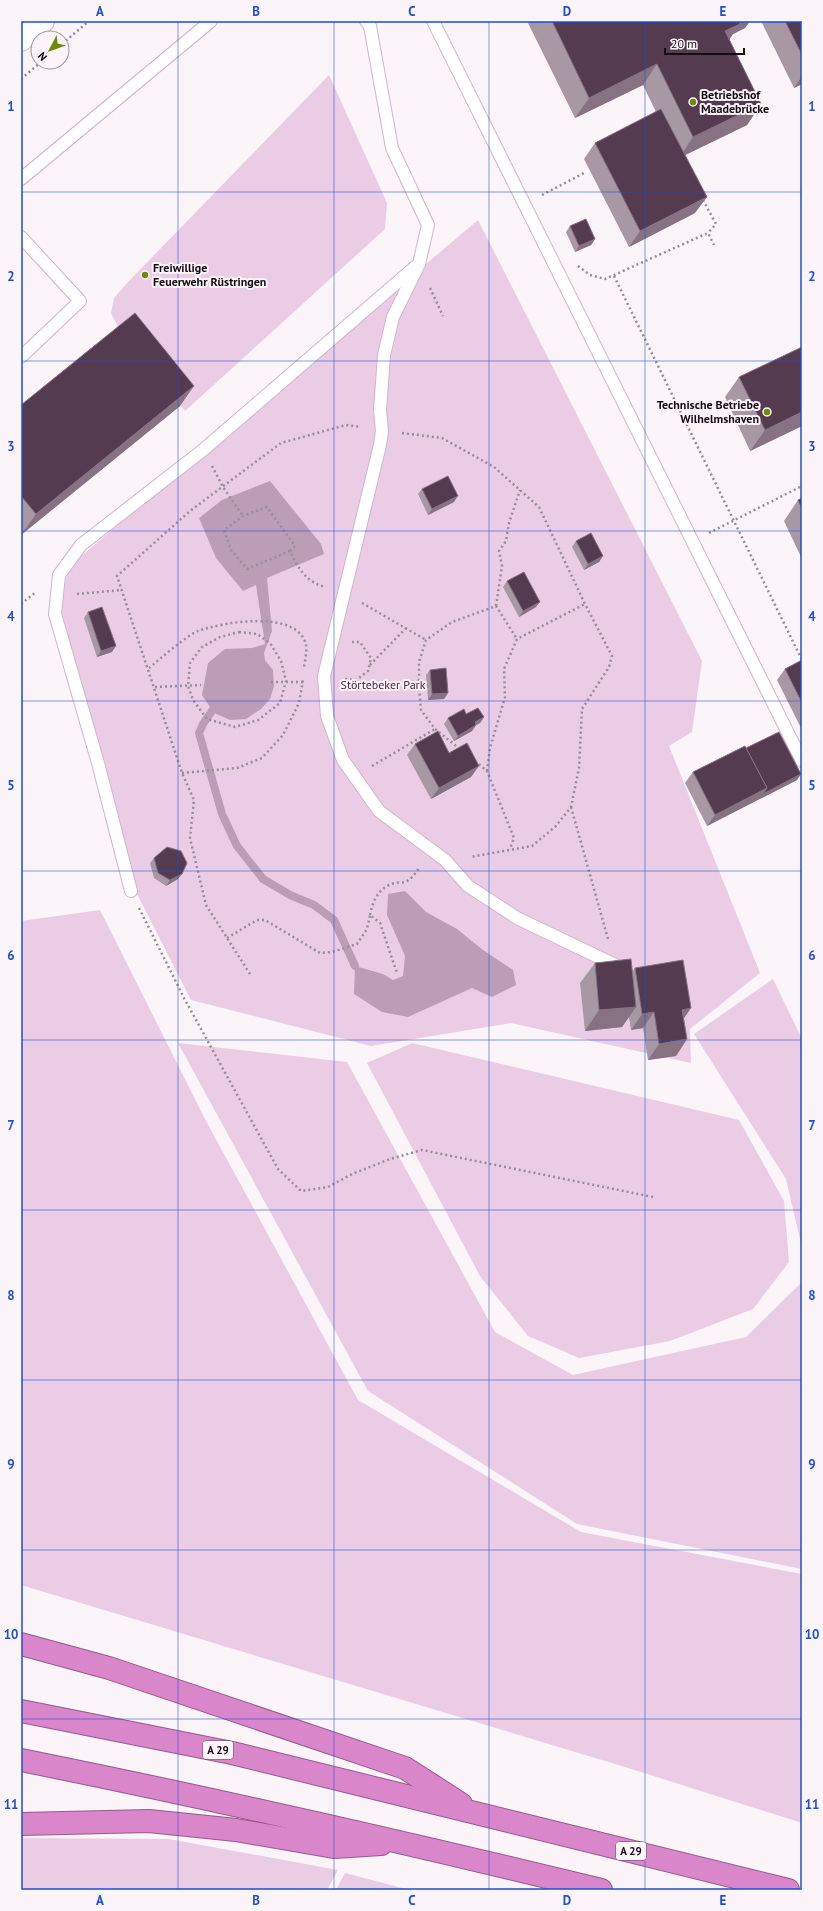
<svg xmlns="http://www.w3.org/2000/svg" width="823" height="1911" font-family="'PT Sans',sans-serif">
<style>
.green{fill:#eacde4}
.water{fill:#bb9db5}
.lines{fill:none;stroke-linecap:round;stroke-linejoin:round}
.stream{stroke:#bb9db5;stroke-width:8}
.service-casing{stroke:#d3b4cc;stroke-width:14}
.secondary-casing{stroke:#d3b4cc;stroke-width:24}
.motorway-casing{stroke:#955b8b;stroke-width:24}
.path{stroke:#978e95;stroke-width:2.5;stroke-dasharray:2 3;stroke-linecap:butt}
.service{stroke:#fff;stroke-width:12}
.secondary{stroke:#fff;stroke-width:22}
.motorway{stroke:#da86cb;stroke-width:22}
.wall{fill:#a898a4}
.shaded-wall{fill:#877283}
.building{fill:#553b50;stroke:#877283}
.grid{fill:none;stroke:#1d4ed8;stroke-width:1;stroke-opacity:0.55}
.poi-dot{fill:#6d8b09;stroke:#fbf4f9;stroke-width:1.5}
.labels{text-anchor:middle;stroke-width:4;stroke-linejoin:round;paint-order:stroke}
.shield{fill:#fbf4f9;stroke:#5b5159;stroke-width:1}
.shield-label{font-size:11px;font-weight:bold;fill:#160b14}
.poi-label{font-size:12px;font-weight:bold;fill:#160b14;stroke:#fbf4f9;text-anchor:start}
.park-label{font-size:12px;fill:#4b2344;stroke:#fbf4f9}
.neatline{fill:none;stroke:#1d4ed8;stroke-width:1.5}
.grid-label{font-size:13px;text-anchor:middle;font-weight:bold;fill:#1d4ed8}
</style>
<rect width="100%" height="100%" fill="#fbf4f9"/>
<g class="green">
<path d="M329,75L387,203L385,229L185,411L121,333L111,313L114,298L127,283Z"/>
<path d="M478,220L702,661L692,732L669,746L760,973L690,1029L691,1063L511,1023L371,1046L191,1000L136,892L60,616L66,578L79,558Z"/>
<path d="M100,910L206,1121L358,1400L581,1532L802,1574V1823L625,1767L21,1585V921Z"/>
<path d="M773,979L802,1039V1248L786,1179L694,1034Z"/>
<path d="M178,1043L347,1062L495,1332L573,1375L746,1337L802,1282V1569L577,1524L368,1391Z"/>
<path d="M412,1043L739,1120L784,1201L789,1262L753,1309L670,1341L579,1358L528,1336L480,1276L367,1063Z"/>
<path d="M21,1838L169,1839L338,1870L327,1890H21Z"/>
<path d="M345,1873L410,1890H336Z"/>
</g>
<g class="water">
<path d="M270,481L321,544L324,554L267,578L272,631L264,653L265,660L273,670L274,686L270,699L261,709L246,719L230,720L214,713L202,695L208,663L225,649L252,648L265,644L256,585L243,591L216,558L199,518L222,500Z"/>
<path d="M405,891L426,912L457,929L483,950L513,970L516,985L492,997L472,988L408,1017L382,1012L354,994L355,966L383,974L393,980L403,976L405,956L387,915L388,894Z"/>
</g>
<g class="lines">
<path class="stream" d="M218,702L203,724L199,733L222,814L237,846L263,879L290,895L314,905L334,920L355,966"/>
<g class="service-casing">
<g id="service">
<path d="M366,21L370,26L392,148L428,225L419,264L393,317L384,355L380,410L382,431L380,445L324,676L327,716L343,760L379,811L445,860L468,886L517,918L615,965"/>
<path d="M433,21L802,761"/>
<path d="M21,179L211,21"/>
<path d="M21,237L80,301L21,357"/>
<path d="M131,891L98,763L55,614L59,575L81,545L203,450L415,267"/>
</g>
</g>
<g class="secondary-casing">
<path id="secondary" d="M21,40L43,21"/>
</g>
<g class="motorway-casing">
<g id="motorway">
<path d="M21,1644L109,1668L405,1768L461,1804"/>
<path d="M21,1711L232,1753L788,1890"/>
<path d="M21,1760C215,1799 408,1843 601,1890"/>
<path d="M21,1824L149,1821L236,1830L334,1847L381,1844"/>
</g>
</g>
<g class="path">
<path d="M62,44L89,21"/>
<path d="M21,79L41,62"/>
<path d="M542,195L586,172"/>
<path d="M703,200L716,224L708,233"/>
<path d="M578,266L590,275L605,279L708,233L714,245"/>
<path d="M614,276L802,660"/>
<path d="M430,288L443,316"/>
<path d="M402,433L442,438L494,467L539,507L585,604L612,656L609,667L582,709L579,768L571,807L555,827L532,846L470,857"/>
<path d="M212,466L223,487L243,516"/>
<path d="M709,533L802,486"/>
<path d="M290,551L247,569L231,550L224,530L243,516L267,507L295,546L290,551C298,568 306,582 325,587"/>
<path d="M77,594L122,590"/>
<path d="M362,603L426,640"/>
<path d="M21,604L36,592"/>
<path d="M496,606L502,566L499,551L506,541L509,523L520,490"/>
<path d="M239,632L257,634L270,643L281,661L286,681L280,703L258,720L235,727L207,719L193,700L188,686L190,663L202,647L220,637Z"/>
<path d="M370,665L406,628"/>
<path d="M149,668C159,660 187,635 198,631C223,622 298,609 306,645C307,651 305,661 304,667"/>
<path d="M345,679L356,680L368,671L371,658L360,642H352"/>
<path d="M271,682H303"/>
<path d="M155,687L201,685"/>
<path d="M460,749L435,729L421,710L419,686V662L426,640L452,622L496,606L517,639"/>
<path d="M475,761L487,771L514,838L510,849"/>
<path d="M372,766L435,729"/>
<path d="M487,771L490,748L505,697L504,669L517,639L585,604"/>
<path d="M182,773L237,768L262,758L283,735L299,703L303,680"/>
<path d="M571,807L608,939"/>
<path d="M139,908L184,998L278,1169L301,1191L328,1187L352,1174L390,1159L422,1150L653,1197"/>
<path d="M370,915C373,900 379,887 395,883C398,882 402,883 405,882C412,879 416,872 420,867"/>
<path d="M227,938L257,920H265L320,953L332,952L357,944L367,929L370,915L380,923L397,973"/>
<path d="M250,974L206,905L190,838L194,800L182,773L117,576L190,511L281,443L346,425L361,427"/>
</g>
<use href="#service" class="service"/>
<use href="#secondary" class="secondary"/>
<use href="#motorway" class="motorway"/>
</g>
<g class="wall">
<path d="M527,21H750L745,28L733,34L729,39L761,104L747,125L685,155L695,213L629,247L584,159L595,143L656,112L643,85L575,118Z"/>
<path d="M761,21H802V84L794,88Z"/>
<path d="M570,226L595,239L591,245L575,252L566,232Z"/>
<path d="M739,377L802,426L750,451L725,397Z"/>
<path d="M21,405L180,406L21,535Z"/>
<path d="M422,489L454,502L428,515L418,494Z"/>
<path d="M802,498V559L784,521L798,500Z"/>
<path d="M576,541L603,556L599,562L584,570L572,547Z"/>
<path d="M507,581L536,607L519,617L503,587Z"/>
<path d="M88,612L112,652L97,657L84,618Z"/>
<path d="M802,660V730L777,680L785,669Z"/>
<path d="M430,670L448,693L444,699L428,700L426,675Z"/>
<path d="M466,714L484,717L480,723L476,725L472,731L454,741L444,724L448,718Z"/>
<path d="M415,744L471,777L431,799L407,755Z"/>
<path d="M746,748L801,774L797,780L707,826L685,783L693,772Z"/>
<path d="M154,858L178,879L166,886L154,878L150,863Z"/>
<path d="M595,963L632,972L635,968L691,1008L684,1018L687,1039L676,1056L648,1060L643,1028L631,1030L629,1017L622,1027L585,1031L580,983Z"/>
</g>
<g class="shaded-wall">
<path d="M736,21H750L745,28L733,34L726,44L725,31Z"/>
<path d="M657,64L643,85L575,118L589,98Z"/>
<path d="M802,76V84L794,88Z"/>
<path d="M761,104L747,125L679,158L693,137Z"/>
<path d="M707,197L695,213L629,247L640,231Z"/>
<path d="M595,239L591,245L575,252L579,246Z"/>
<path d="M194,386L180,406L21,535L36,514Z"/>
<path d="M802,412V426L750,451L765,430Z"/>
<path d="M458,496L454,502L428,515L432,509Z"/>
<path d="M603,556L599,562L584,570L588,564Z"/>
<path d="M540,602L536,607L519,617L523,611Z"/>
<path d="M116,646L112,652L97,657L101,651Z"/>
<path d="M448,693L444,699L428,700L432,694Z"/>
<path d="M484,717L480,723L471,728L475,722Z"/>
<path d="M476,725L472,731L454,741L458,736Z"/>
<path d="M479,766L471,777L431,799L439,788Z"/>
<path d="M801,774L797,780L707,826L715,815L767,788Z"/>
<path d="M182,874L178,879L166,886L170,880Z"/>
<path d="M636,1007L622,1027L585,1031L599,1010Z"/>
<path d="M691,1008L680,1024L682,1010Z"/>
<path d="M654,1012L643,1028L631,1030L642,1014Z"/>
<path d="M687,1039L676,1056L648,1060L659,1044Z"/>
</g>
<g class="building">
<path d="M552,21H739L740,24L725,31L761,104L693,137L657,64L589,98Z"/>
<path d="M785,21H802V55Z"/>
<path d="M661,109L707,197L640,231L595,143Z"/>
<path d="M586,219L595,239L579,246L570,226Z"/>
<path d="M135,313L194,386L36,514L21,496V405Z"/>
<path d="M802,347V412L765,430L739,377Z"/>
<path d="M448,476L458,496L432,509L422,489Z"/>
<path d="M802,498V509L798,500Z"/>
<path d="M591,533L603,556L588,564L576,541Z"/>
<path d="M524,572L540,602L523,611L507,581Z"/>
<path d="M102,607L116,646L101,651L88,612Z"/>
<path d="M802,660V703L785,669Z"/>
<path d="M446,668L448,693L432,694L430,670Z"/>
<path d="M478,708L484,717L475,722L476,725L458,736L448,718L464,709L466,714Z"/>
<path d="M438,731L449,753L467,743L479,766L439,788L415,744Z"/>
<path d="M779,732L801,774L763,794L767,788L746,748Z"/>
<path d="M745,746L767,788L715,815L693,772Z"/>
<path d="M167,847L181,851L187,863L182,874L170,880L158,873L154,858Z"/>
<path d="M631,959L636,1007L599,1010L595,963Z"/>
<path d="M683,960L691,1008L682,1010L687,1039L659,1044L654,1012L642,1014L635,968Z"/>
</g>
<path class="grid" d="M178,21V1890M334,21V1890M489,21V1890M645,21V1890M21,192H802M21,361H802M21,531H802M21,701H802M21,871H802M21,1040H802M21,1210H802M21,1380H802M21,1550H802M21,1719H802"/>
<g class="poi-dot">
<circle cx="693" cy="102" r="4"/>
<circle cx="145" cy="275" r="4"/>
<circle cx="767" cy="412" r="4"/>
</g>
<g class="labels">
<g class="shield">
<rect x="203" y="1741" width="30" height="18" rx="3"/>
<rect x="616" y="1842" width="30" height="18" rx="3"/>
</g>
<g class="shield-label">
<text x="218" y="1754">A 29</text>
<text x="631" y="1855">A 29</text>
</g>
<g class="poi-label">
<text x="701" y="99">Betriebshof<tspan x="701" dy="14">Maadebrücke</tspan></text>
<text x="153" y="272">Freiwillige<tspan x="153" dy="14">Feuerwehr Rüstringen</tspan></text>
<text x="759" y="409" text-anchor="end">Technische Betriebe<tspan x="759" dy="14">Wilhelmshaven</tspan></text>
</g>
<g class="park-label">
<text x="383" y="689">Störtebeker Park</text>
</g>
</g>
<rect width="823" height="1911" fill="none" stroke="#fbf4f9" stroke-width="44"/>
<g transform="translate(50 50) rotate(229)"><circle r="19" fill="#fbf4f9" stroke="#9f979d"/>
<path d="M0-3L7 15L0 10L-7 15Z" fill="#6d8b09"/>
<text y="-6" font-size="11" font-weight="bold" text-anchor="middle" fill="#160b14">N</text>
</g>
<path d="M665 48v6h79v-6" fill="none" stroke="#160b14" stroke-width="2"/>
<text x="671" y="48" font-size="12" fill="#160b14" stroke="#fbf4f9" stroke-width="3" paint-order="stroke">20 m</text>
<rect x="22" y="22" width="779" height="1867" class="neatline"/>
<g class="grid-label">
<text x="100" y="16">A</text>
<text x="256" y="16">B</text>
<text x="412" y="16">C</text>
<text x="567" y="16">D</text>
<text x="723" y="16">E</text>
<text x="11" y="111">1</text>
<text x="812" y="111">1</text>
<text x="11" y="281">2</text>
<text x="812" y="281">2</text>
<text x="11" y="451">3</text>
<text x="812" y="451">3</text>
<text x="11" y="621">4</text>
<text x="812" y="621">4</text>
<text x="11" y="790">5</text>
<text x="812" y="790">5</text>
<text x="11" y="960">6</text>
<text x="812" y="960">6</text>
<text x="11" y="1130">7</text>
<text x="812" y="1130">7</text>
<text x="11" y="1300">8</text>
<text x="812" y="1300">8</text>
<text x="11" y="1469">9</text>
<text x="812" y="1469">9</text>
<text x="11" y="1639">10</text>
<text x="812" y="1639">10</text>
<text x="11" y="1809">11</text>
<text x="812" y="1809">11</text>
<text x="100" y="1905">A</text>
<text x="256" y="1905">B</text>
<text x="412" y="1905">C</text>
<text x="567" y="1905">D</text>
<text x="723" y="1905">E</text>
</g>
</svg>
